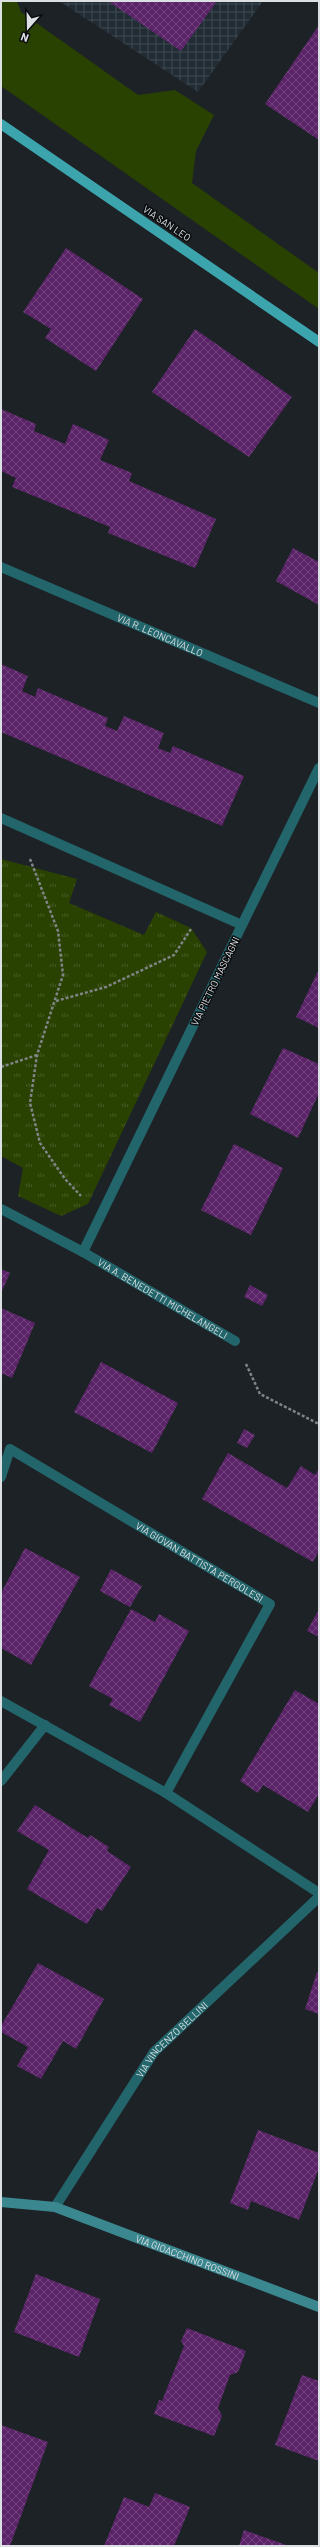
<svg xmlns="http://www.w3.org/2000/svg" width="320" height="2547" font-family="Barlow,sans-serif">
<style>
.industrial{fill:url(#industrial-grid)}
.green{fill:#294101}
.park{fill:url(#park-tufts)}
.building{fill:url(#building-cross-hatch)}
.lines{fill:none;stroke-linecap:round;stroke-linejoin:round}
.path{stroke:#808588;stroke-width:2.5;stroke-dasharray:3 2;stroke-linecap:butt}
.street{stroke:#22656b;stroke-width:10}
.secondary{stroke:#3b878f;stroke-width:10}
.primary{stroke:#3ca4ad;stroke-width:10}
.labels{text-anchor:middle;stroke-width:3;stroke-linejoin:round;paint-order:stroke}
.street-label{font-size:10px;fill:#dce0e3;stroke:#090b0d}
</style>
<defs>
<pattern id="industrial-grid" width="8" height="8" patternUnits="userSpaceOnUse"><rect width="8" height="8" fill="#212c34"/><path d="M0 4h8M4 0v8" fill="none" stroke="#414a51"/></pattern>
<pattern id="park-tufts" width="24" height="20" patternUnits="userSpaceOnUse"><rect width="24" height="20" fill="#294101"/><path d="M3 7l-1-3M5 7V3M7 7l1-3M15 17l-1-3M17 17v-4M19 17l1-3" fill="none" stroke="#475c26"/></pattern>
<pattern id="building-cross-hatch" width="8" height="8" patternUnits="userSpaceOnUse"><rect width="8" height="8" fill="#5b2368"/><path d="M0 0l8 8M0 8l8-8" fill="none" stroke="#72437d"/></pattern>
</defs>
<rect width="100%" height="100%" fill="#1d2227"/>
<path class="industrial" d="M59,1H263L198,92Z"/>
<path class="green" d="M1,1H17L21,12L138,95L175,90L214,115L196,151L192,183L319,273V309L1,86Z"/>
<path class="park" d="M1,859L77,879L69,903L144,935L156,912L191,928L207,952L88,1204L61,1216L18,1196L23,1168L1,1156Z"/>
<g class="building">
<path d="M108,1H217L181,51Z"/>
<path d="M319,25V140L265,104Z"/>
<path d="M66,248L143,299L96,371L45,338L51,329L23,312Z"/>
<path d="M195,329L292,397L249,457L152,392Z"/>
<path d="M1,409L36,424L34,431L65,444L73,424L109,440L100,460L132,473L129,481L216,519L195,568L108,533L110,527L12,487L16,478L1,471Z"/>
<path d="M293,548L319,562V605L276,581Z"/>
<path d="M1,664L28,676L22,691L35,697L38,688L108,718L105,726L117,731L124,716L164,733L158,748L170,753L173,746L244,776L222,826L1,732Z"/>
<path d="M319,969V1028L296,1017Z"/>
<path d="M283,1048L319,1064V1093L298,1138L250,1114Z"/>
<path d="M234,1144L283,1168L251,1235L201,1210Z"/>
<path d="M1,1269L10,1273L2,1291L1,1290Z"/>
<path d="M250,1285L268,1295L262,1306L244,1297Z"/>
<path d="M1,1308L35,1323L12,1378L1,1373Z"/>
<path d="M101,1362L178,1403L152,1453L74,1412Z"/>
<path d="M244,1429L255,1435L247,1448L237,1443Z"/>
<path d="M228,1453L287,1488L301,1466L315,1475L319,1468V1551L313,1562L202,1499Z"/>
<path d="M25,1548L80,1577L31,1665L1,1648V1593Z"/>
<path d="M111,1569L142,1586L130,1607L100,1591Z"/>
<path d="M131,1609L155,1622L159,1614L189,1631L140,1722L109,1705L113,1699L89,1686Z"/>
<path d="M319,1609V1637L307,1631Z"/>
<path d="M295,1690L319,1704V1794L308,1812L263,1785L258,1793L240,1781Z"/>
<path d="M35,1805L88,1838L90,1835L109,1847L107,1851L131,1867L102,1911L97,1908L87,1924L27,1889L49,1850L17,1831Z"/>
<path d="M38,1963L104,1999L76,2049L63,2041L41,2079L17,2066L28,2047L1,2032V2026Z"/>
<path d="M317,1972L319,1973V2014L305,2009Z"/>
<path d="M258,2130L319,2153V2168L299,2220L251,2201L248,2210L230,2203Z"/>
<path d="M36,2274L100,2299L79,2357L14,2332Z"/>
<path d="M187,2328L246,2351L238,2372L230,2375L218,2408L222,2416L214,2436L154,2414L159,2400L162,2401L184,2346L181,2341Z"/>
<path d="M302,2375L319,2381V2461L275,2445Z"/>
<path d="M1,2425L48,2442L10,2546H1Z"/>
<path d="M155,2493L190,2507L174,2546H104L124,2497L149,2507Z"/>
<path d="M244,2530L289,2546H239Z"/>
</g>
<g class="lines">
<g class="path">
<path d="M30,859L58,931L63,975L37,1055L30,1103L40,1143L65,1179L81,1196"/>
<path d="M56,1001L106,987L174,955L191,929"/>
<path d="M1,1067L37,1055"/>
<path d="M246,1364L260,1394L319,1424"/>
</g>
<g class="street">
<path id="s1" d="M1,567L319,703"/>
<path d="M1,818L242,925L83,1252"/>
<path d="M242,925L319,768"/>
<path id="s2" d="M1,1209L83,1252L235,1341"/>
<path id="s3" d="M1,1477L10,1449L270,1604L166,1793"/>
<path d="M1,1701L166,1793L319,1893"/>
<path d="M1,1781L45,1725"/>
<path id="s4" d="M55,2207L154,2052L319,1897"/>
</g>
<path class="secondary" id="s5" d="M1,2202L55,2207L319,2307"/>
<path class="primary" d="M1,124L319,342"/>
</g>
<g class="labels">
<g class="street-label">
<text transform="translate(167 223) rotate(34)" y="4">VIA SAN LEO</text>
<text dy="4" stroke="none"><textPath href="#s1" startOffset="173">VIA R. LEONCAVALLO</textPath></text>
<text transform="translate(215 981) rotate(-64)" y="4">VIA PIETRO MASCAGNI</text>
<text dy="4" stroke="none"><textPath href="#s2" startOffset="185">VIA A. BENEDETTI MICHELANGELI</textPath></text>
<text dy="4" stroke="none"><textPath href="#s3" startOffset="250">VIA GIOVAN BATTISTA PERGOLESI</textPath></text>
<text dy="4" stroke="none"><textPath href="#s4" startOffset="205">VIA VINCENZO BELLINI</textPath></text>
<text dy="4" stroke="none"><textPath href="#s5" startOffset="196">VIA GIOACCHINO ROSSINI</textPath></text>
</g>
</g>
<rect width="320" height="2547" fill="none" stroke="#dce0e3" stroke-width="4"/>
<g transform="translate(28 28) rotate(200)" stroke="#090b0d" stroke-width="3" paint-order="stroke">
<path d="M0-3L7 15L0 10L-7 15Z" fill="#dce0e3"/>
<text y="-6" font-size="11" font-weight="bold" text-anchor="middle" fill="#dce0e3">N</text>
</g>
</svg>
